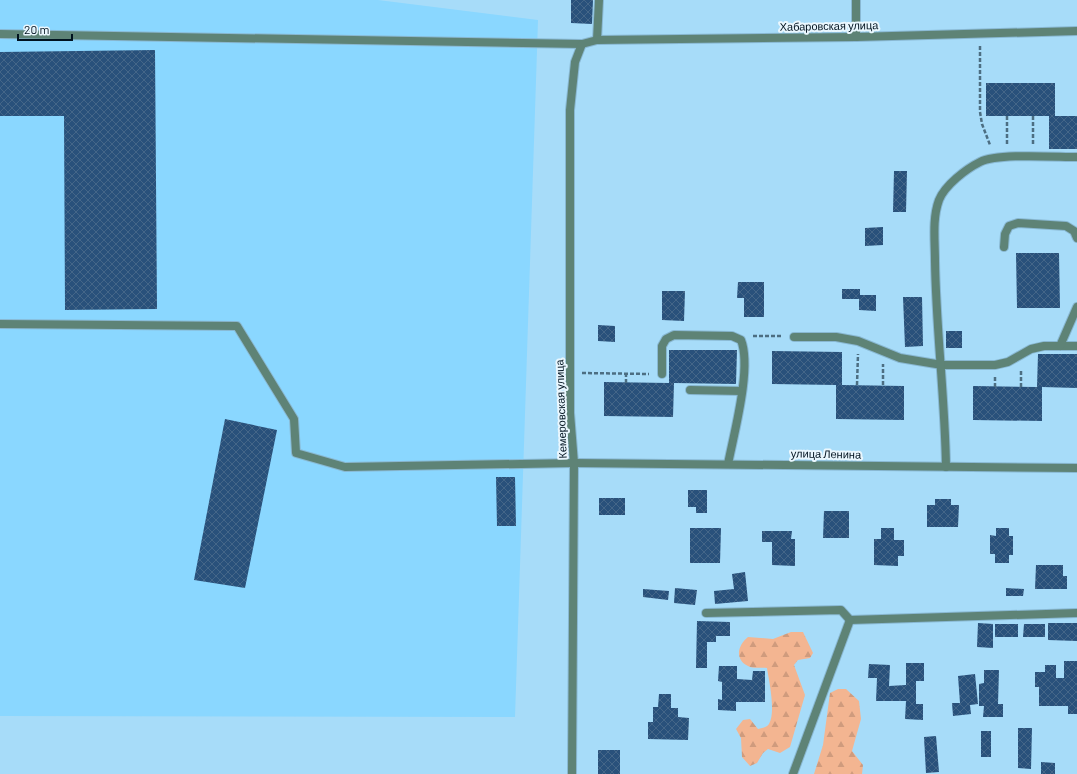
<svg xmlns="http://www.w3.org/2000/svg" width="1077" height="774" font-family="Barlow,sans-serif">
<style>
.built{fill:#8ad7ff}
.forest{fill:url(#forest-firs)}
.building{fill:url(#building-cross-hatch)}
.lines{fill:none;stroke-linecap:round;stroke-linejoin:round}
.service-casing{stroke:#89b8d2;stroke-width:10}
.minor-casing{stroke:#89b8d2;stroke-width:10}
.path{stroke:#4c6e82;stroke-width:2.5;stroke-dasharray:4 2;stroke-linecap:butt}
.service{stroke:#5e8376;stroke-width:8}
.minor{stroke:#5e8376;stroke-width:8}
.labels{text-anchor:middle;stroke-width:4;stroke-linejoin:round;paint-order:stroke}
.street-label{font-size:11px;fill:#00121f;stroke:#eaf7fe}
</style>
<defs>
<pattern id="forest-firs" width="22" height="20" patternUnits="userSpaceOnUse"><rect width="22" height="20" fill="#f3b591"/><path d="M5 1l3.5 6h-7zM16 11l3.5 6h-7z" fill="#cf9b7d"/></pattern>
<pattern id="building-cross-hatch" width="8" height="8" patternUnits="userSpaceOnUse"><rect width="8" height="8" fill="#29517b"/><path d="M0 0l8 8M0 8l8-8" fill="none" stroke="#468"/></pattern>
</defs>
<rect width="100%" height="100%" fill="#a7dcf9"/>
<path class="built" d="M0,0H378L538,20L515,717L0,716Z"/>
<g class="forest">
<path d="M791,632H803L813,653L810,658L798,660L794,665L805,695L790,747L780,753L768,749L763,753L757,763L750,766L742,757L741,738L736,729L743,720L750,719L758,729C762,728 766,728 769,724C776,712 769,681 767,668C762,667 753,669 748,666C734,659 738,645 748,637L773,639Z"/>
<path d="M838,689H846L859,701L861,719L852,751L863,765L862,774H814L823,745L830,693Z"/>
</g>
<g class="building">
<path d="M571,0H593L592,24L571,23Z"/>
<path d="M155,50L157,309L65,310L64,116H0V52Z"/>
<path d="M986,83H1055V116H1077V149H1049V116H986Z"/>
<path d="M894,171H907L906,212H893Z"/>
<path d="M883,227V245L865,246V228Z"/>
<path d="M1016,253H1059L1060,308H1017Z"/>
<path d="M738,282H764V317H744V298H737Z"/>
<path d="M842,289H860V295H876V311L859,310V299H842Z"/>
<path d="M662,291H685L684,321L662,320Z"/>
<path d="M903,297H922L923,346L905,347Z"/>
<path d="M598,325L615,326V342L598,341Z"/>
<rect x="946" y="331" width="16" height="17"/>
<path d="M669,350H737L736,384L674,383L673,417L604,416V382L669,383Z"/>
<path d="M772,351L842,352V385L904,386V420L836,419V385L772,384Z"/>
<path d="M1038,354H1077V388L1042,387V421L973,420V386L1037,387Z"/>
<path d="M225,419L277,430L245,588L194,580Z"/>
<path d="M496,477H515L516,526H497Z"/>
<path d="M688,490H707V513H696V507H688Z"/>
<rect x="599" y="498" width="26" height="17"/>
<path d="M935,499H951V505H959L958,527H927V505H935Z"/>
<path d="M824,511H849V538H823Z"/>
<path d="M690,528H721L720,563H690Z"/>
<path d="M881,528H894V540H904V556H898V566L874,565V539H881Z"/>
<path d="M996,528H1009V536H1013V555H1009V563H995V554H990V535L996,536Z"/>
<path d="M762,531H792L791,539H795V566L772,565V542H762Z"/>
<path d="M1036,565H1063V576H1067V589H1035Z"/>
<path d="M745,572L748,601L715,604L714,591L734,589L732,574Z"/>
<path d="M675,588L697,590L695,605L674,603Z"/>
<path d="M1006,588L1024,589L1023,596H1006Z"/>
<path d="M643,589L669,591L668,600L643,597Z"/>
<path d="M697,621L730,622V636H716V642H707V668H696Z"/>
<path d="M978,623L993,624V648L977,647Z"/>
<path d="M1048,623H1077V641L1048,640Z"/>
<rect x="995" y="624" width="23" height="13"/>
<path d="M1024,624H1045V637H1023Z"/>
<path d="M1064,661H1077V714H1068V706H1039V687H1035V672H1045V665H1056V678H1064Z"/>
<path d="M906,663H924V681H916V704H923V720L905,719L906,701H876L877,678H868L869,664L890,665L889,686L906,685Z"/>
<path d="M719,666H737V679L752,680L753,671H765V702H736V711L718,710V699L722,700V682L718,681Z"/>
<path d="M984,670H999L998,704H1003V717H983L984,706H979V684L984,683Z"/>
<path d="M975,674L978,704L970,705L971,714L953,716L952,703H960L958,676Z"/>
<path d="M659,694H671V708H678V717L689,718L688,740L648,739V722H653V707H658Z"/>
<path d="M1018,728H1032L1031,769L1018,768Z"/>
<rect x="981" y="731" width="10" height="26"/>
<path d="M936,736L939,772L926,773L924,737Z"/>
<rect x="598" y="750" width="22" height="24"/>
<path d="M1041,762L1055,763V774H1041Z"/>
</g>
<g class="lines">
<g class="service-casing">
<g id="service">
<path d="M0,34L582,44"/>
<path d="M856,37V0"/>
<path d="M597,40L599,0"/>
<path d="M1004,247L1005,234L1009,226L1018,223L1066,226L1074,231L1077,238"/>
<path d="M0,324L237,326L294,419L296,453L345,467L574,463"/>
<path d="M794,337H836L858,341L900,358L942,365H995L1008,362L1031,349L1044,346H1077"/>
<path d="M1060,346L1077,307"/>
<path d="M662,374V346L666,339L674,335L732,336L741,340C752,368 734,433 728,464"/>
<path d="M690,390L741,391"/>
<path d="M946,467C945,398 936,329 935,261C935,241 932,219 939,200C945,185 966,169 980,162C998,153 1055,157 1077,157"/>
<path d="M706,613L841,610L850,620L1077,613"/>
<path d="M793,774L850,620"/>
</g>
</g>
<g class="minor-casing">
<g id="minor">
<path d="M574,463L1077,468"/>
<path d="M572,774L574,463L570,413V110L575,62L582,44L597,40L856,37L1077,31"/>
</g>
</g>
<g class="path">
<path d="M980,46V112L982,124L990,145"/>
<path d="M1007,116V144"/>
<path d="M1033,116V144"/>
<path d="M753,336H782"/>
<path d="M582,373L649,374"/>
<path d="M626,373V383"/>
<path d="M857,385L858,354"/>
<path d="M883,385V364"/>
<path d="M995,387V377"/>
<path d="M1021,387V370"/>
</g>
<use href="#service" class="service"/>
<use href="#minor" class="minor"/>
</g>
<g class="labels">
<g class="street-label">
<text transform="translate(829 26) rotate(-1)" y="4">Хабаровская улица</text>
<text transform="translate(561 409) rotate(-92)" y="4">Кемеровская улица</text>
<text transform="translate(826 454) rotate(1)" y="4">улица Ленина</text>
</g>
</g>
<path d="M18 34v6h54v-6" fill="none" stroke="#00121f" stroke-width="2"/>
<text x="24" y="34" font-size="12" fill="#00121f" stroke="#eaf7fe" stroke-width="3" paint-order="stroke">20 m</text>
</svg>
